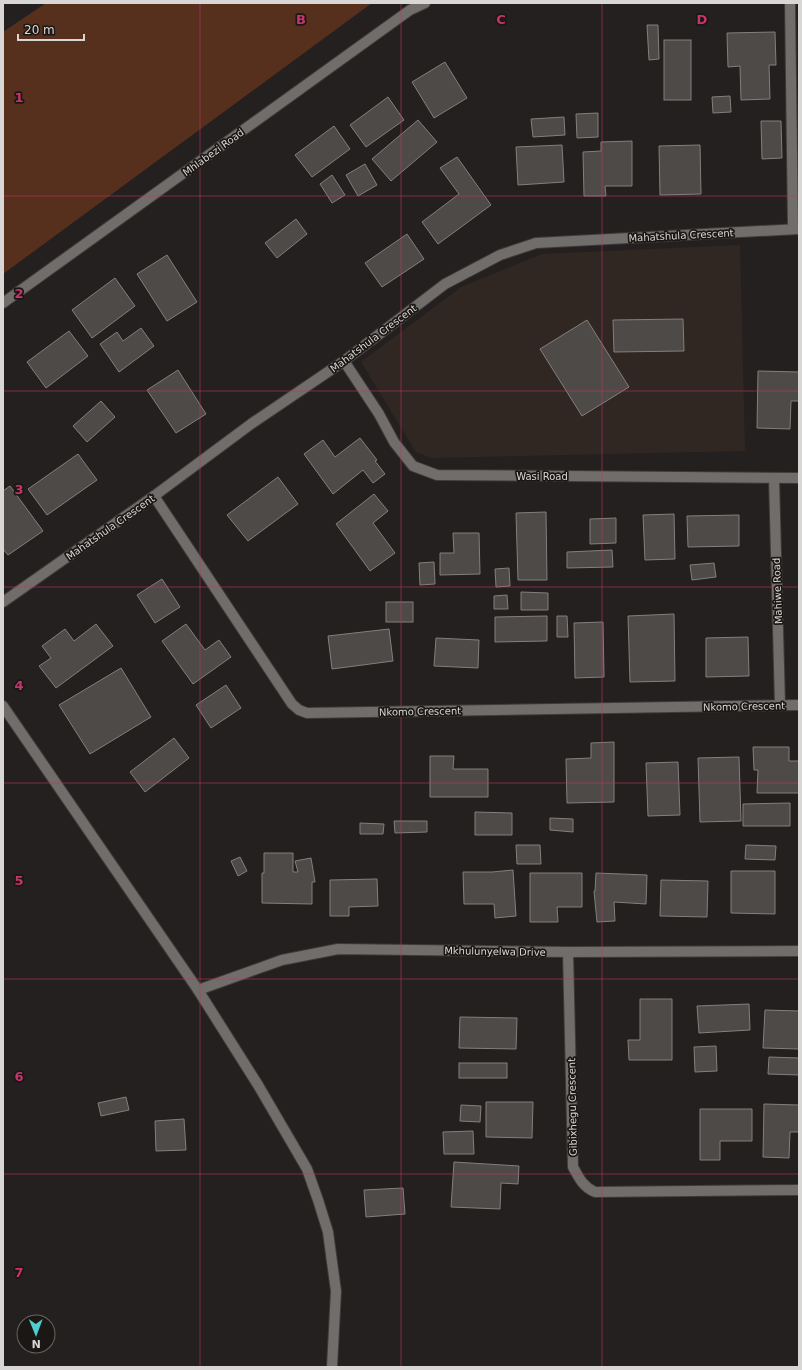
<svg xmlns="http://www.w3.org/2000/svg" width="802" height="1370" font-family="'DejaVu Sans',sans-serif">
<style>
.built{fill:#302722}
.green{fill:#57301d}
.building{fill:#4e4a48;stroke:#847f7d}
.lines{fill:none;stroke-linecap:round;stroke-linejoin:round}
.street-casing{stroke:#3e3b3a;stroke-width:12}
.street{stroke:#716d6a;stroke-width:10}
.grid{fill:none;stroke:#c5356d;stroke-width:1;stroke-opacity:0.55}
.labels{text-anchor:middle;stroke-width:3.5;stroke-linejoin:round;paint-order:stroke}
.street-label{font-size:10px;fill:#d9d7d5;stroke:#1b1715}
.grid-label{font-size:13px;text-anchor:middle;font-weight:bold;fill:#c5356d;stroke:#1b1715;stroke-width:3.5;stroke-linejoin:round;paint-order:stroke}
</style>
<rect width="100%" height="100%" fill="#24201f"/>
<path class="built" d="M740,245L745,451L431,458L416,452L361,362L461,287L542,254Z"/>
<path class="green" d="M46,3H372L3,274V32Z"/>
<g class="building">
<path d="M647,25H658L659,59L649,60Z"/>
<path d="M775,32L776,65H769L770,99L741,100L740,66L728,67L727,33Z"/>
<rect x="664" y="40" width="27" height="60"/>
<path d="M445,62L467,98L434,118L412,82Z"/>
<path d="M730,96L731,112L713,113L712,97Z"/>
<path d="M388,97L404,120L366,147L350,125Z"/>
<path d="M598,113V137L577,138L576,114Z"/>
<path d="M564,117L565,135L533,137L531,119Z"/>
<path d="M418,120L437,142L391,181L372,159Z"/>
<path d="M761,121H781L782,158L762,159Z"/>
<path d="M334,126L350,149L312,177L295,155Z"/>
<path d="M632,141V186H605L606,196H584L583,152L601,151V142Z"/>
<path d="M562,145L564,182L518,185L516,147Z"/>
<path d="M700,145L701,194L660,195L659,146Z"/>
<path d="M457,157L491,205L438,244L422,222L459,194L440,168Z"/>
<path d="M365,164L377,185L358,196L346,175Z"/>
<path d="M332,175L345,195L332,203L320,184Z"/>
<path d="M296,219L307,234L277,258L265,243Z"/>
<path d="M407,234L424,259L382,287L365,263Z"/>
<path d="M167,255L197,302L167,321L137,274Z"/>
<path d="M115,278L135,306L92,338L72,310Z"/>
<path d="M683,319L684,351L614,352L613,320Z"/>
<path d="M587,320L629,387L582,416L540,349Z"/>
<path d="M141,328L154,346L119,372L100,344L117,332L123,341Z"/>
<path d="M69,331L88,356L46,388L27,362Z"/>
<path d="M178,370L206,414L176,433L147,390Z"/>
<path d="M758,371L799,372V401H791L790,429L757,428Z"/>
<path d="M101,401L115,417L87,442L73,426Z"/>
<path d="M360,438L377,460L375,461L385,474L373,483L363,470L333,494L304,454L323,440L335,457Z"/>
<path d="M78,454L97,480L47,515L28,489Z"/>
<path d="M278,477L298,504L248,541L227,515Z"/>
<path d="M10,486L43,531L8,555L3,549V491Z"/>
<path d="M374,494L388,511L373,523L395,553L370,571L336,524Z"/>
<path d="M546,512L547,580H518L516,513Z"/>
<path d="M674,514L675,559L645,560L643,515Z"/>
<path d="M739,515V546L688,547L687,516Z"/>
<path d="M616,518V543L590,544V519Z"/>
<path d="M453,533H479L480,574L440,575V553H454Z"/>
<path d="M612,550L613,567L567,568V552Z"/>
<path d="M434,562L435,584L420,585L419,563Z"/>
<path d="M714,563L716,577L692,580L690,565Z"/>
<path d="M509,568L510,586L496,587L495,569Z"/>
<path d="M162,579L180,607L155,623L137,595Z"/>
<path d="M521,592L548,593V610H521Z"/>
<path d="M507,595L508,609H494V596Z"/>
<rect x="386" y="602" width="27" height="20"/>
<path d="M674,614L675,681L630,682L628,616Z"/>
<path d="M547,616V641L495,642V617Z"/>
<path d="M557,616H567L568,637H557Z"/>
<path d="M603,622L604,677L575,678L574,623Z"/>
<path d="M96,624L113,646L56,688L39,666L51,658L42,646L65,629L74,641Z"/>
<path d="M186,624L205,650L219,640L231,657L193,684L162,641Z"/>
<path d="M389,629L393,661L332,669L328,636Z"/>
<path d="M748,637L749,676L706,677V638Z"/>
<path d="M436,638L479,640L478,668L434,666Z"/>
<path d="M121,668L151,717L90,754L59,705Z"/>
<path d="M226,685L241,708L211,728L196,705Z"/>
<path d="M174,738L189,758L145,792L130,772Z"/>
<path d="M614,742V802L567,803L566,759L591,758V743Z"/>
<path d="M753,747H789V761H799V793H757L758,770H754Z"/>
<path d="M430,756H454L453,769H488V797H430Z"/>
<path d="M739,757L741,821L700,822L698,758Z"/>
<path d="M678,762L680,815L648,816L646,763Z"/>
<path d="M790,803V826H743V804Z"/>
<path d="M475,812L512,813V835H475Z"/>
<path d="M550,818L573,819V832L550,830Z"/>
<path d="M394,821H427V832L395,833Z"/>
<path d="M360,823L384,824L383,834H360Z"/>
<path d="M516,845H540L541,864H517Z"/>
<path d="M746,845L776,846L775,860L745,859Z"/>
<path d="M264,853H293V872H298L295,861L311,858L315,882H312V904L262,903V873H264Z"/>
<path d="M240,857L247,871L238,876L231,861Z"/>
<path d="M513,870L516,916L495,918L494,904H464L463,872H492Z"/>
<path d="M731,871H775V914L731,913Z"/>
<path d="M530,873H582V907H557L558,922H530Z"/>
<path d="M596,873L647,875L646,904L614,902L615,921L597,922L594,891H595Z"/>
<path d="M377,879L378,906L349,907V916H330V880Z"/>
<path d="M661,880L708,881L707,917L660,916Z"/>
<path d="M640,999H672V1060H629L628,1040H640Z"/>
<path d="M749,1004L750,1030L699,1033L697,1006Z"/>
<path d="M765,1010L799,1011V1049L763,1048Z"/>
<path d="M460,1017L517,1018L516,1049L459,1048Z"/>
<path d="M716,1046L717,1071L695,1072L694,1047Z"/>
<path d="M769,1057L799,1058V1075L768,1074Z"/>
<rect x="459" y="1063" width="48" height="15"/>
<path d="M126,1097L129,1110L101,1116L98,1103Z"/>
<path d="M486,1102H533L532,1138L486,1137Z"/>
<path d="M764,1104L799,1105V1132H790L789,1158L763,1157Z"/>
<path d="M461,1105L481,1106L480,1122L460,1121Z"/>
<path d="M700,1109H752V1141H720V1160H700Z"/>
<path d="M184,1119L186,1150L156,1151L155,1121Z"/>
<path d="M473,1131L474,1154H444L443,1132Z"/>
<path d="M454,1162L519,1166L518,1184L501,1183L500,1209L451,1207Z"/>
<path d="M403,1188L405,1214L366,1217L364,1190Z"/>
</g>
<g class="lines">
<g class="street-casing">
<g id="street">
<path d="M790,3L793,229"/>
<path d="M3,303L410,10L425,3"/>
<path d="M344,361L379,414L394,442L413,466L437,475L799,478"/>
<path d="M774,478L780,705"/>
<path d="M154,496L292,704L299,710L307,713L799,705"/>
<path d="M3,602L154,496L251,424L344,361L445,284L500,255L536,243L799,229"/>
<path d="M3,706L198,990L258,1085L307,1169L318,1200L328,1232L332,1262L336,1291L332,1367"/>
<path d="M568,952L573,1167C579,1178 583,1187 595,1192L799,1190"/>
<path d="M198,990L282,960L338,949L568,952L799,951"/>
</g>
</g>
<use href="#street" class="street"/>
</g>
<path class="grid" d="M200,3V1367M401,3V1367M602,3V1367M3,196H799M3,391H799M3,587H799M3,783H799M3,979H799M3,1174H799"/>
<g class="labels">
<g class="street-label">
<text transform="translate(213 152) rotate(-36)" y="4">Mhlabezi Road</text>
<text transform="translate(681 235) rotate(-3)" y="4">Mahatshula Crescent</text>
<text transform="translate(373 338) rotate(-37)" y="4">Mahatshula Crescent</text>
<text x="542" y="480">Wasi Road</text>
<text transform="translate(110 527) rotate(-35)" y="4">Mahatshula Crescent</text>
<text transform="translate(777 591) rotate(-92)" y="4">Mahiwe Road</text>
<text transform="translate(744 706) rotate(-1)" y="4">Nkomo Crescent</text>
<text transform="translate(420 711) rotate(-1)" y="4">Nkomo Crescent</text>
<text transform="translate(495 951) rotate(1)" y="4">Mkhulunyelwa Drive</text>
<text transform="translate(572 1107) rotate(-91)" y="4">Gibixhegu Crescent</text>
</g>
</g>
<g class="grid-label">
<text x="301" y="24">B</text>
<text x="501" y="24">C</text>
<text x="702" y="24">D</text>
<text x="19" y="102">1</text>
<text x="19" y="298">2</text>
<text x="19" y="494">3</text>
<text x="19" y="690">4</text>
<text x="19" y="885">5</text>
<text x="19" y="1081">6</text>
<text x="19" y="1277">7</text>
</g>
<rect width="802" height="1370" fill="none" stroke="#d9d7d5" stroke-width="8"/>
<g transform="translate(36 1334) rotate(179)"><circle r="19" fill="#1b1715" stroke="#676462"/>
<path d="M0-3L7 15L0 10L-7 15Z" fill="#52cdcf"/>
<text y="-6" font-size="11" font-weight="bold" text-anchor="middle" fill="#d9d7d5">N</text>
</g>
<path d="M18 34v6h66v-6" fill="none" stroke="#d9d7d5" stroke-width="2"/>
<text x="24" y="34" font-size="12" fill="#d9d7d5" stroke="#1b1715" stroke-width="3" paint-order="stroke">20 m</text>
</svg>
